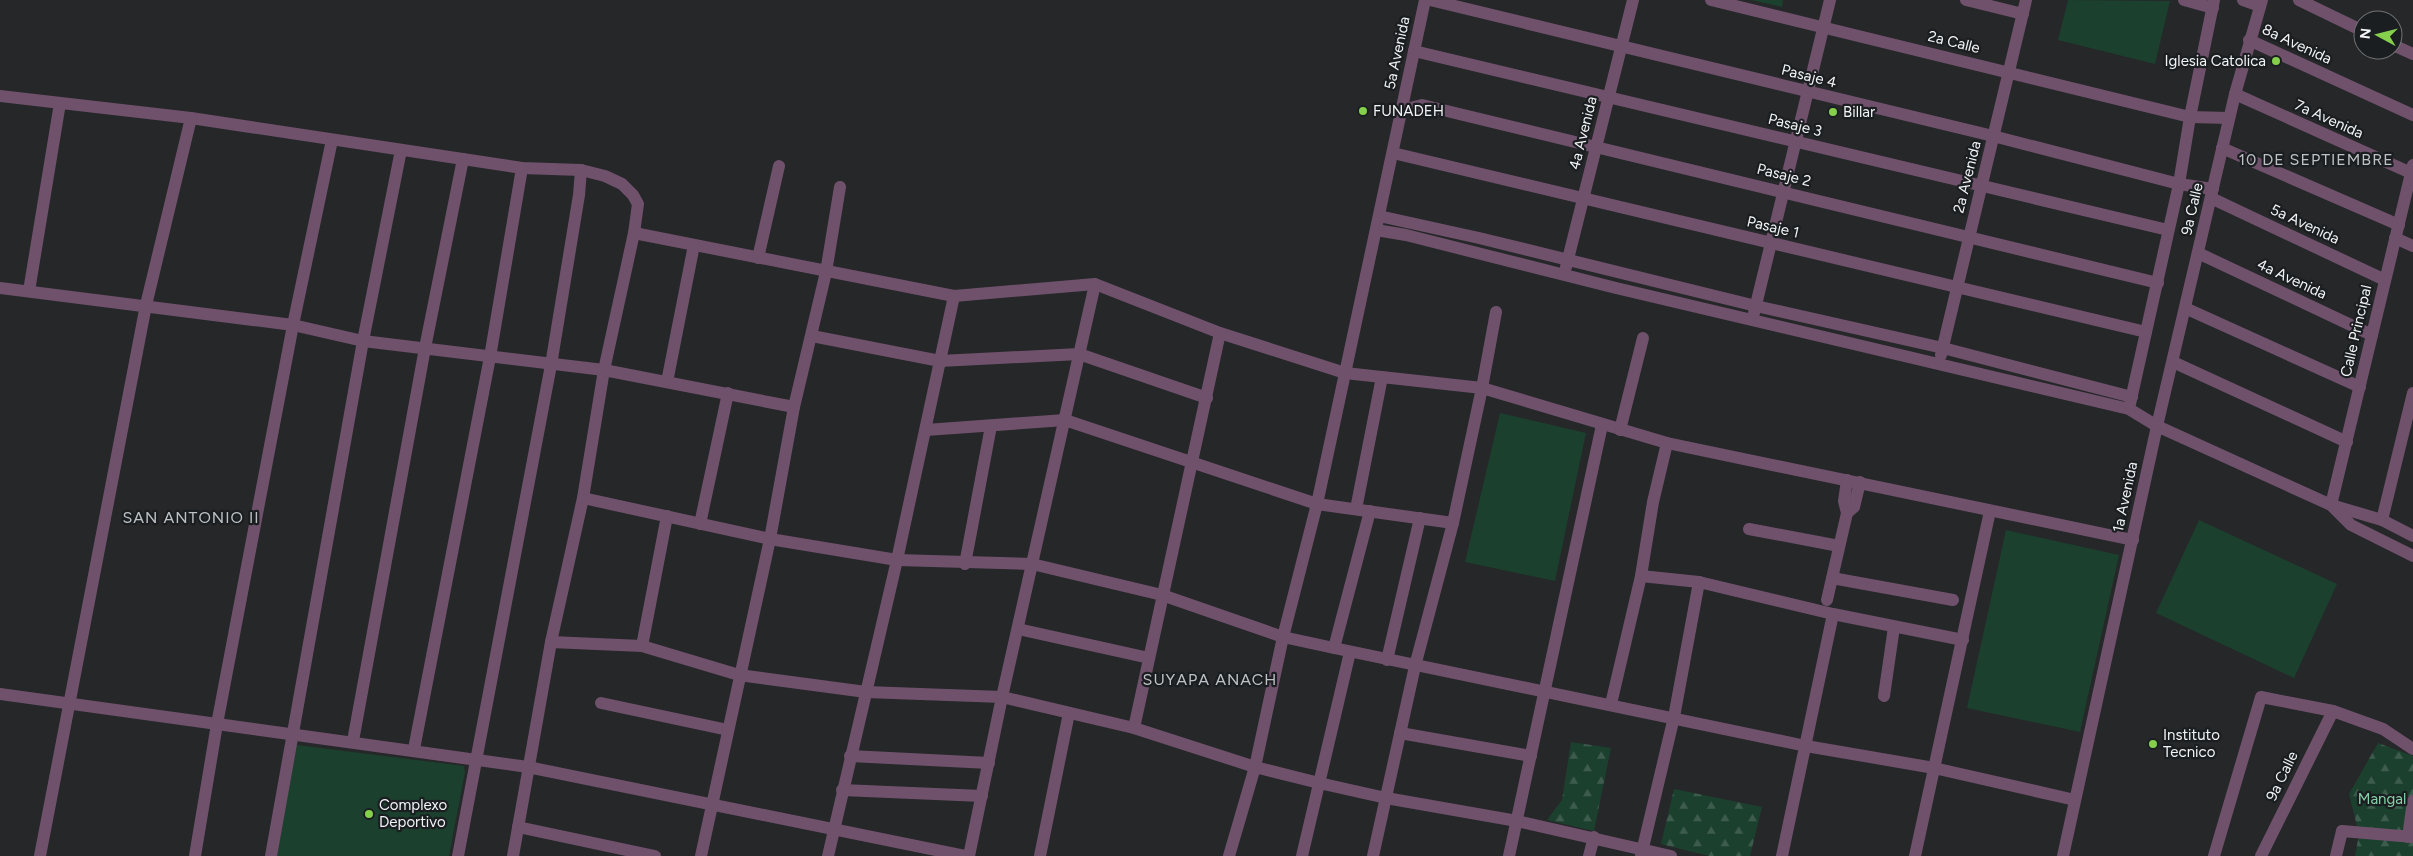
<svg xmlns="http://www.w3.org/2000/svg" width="2413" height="856" font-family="Figtree,sans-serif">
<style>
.forest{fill:url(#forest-firs)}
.pitch{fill:#1c402e}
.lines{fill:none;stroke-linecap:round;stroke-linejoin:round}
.minor{stroke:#6f516b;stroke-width:12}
.poi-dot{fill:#85cf4c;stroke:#1b1e20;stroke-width:2}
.labels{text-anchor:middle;stroke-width:4.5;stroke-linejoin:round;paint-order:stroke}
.street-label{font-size:15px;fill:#f1f3f5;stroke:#1b1e20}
.poi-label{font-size:15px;fill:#f1f3f5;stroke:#1b1e20;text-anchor:start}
.park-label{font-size:15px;fill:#87d1aa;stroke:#1b1e20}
.neighbourhood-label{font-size:16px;letter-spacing:1px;fill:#bec1c4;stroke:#1b1e20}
</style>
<defs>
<pattern id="forest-firs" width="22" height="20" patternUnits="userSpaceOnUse" patternTransform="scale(1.25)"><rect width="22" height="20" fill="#1c402e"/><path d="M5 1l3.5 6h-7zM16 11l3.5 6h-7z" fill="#3d5c4d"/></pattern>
</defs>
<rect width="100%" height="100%" fill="#252729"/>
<g class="forest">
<path d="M1571,742L1611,748L1594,831L1547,820L1562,800Z"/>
<path d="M2378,743L2413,756V856H2355L2359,834L2349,794Z"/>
<path d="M1674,789L1762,807L1750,856H1709L1661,844Z"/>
</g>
<g class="pitch">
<path d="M1751,0H1783L1782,7Z"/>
<path d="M2068,0L2170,1L2155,64L2058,40Z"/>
<path d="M1500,413L1586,433L1555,581L1465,562Z"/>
<path d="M2199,520L2337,584L2294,678L2156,613Z"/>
<path d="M2006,530L2119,555L2080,732L1967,708Z"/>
<path d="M297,745L464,766L465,772L449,856H274Z"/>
</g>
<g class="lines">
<g class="minor">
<path d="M1430,0L1993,136L2179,184L2213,189"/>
<path d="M1711,0L2190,117L2229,118"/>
<path d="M1966,0L2023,14"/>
<path d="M2184,0L2213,8"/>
<path d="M2243,0L2260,6"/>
<path d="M2299,0L2363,31"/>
<path d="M2249,40L2413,115"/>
<path d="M2393,45L2413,54"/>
<path d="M1414,51L2168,230"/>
<path d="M2235,94L2411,173"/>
<path d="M0,96L191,118L522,168L581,170L605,176L622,184L633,195L638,204L634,233L604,370L583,498L551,642L513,856"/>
<path d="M1402,110L1422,105L2158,283"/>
<path d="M2222,148L2399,225"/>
<path d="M1393,153L2146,332"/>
<path d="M2413,165L2331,505L2382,520L2413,536"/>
<path d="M2211,198L2385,280"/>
<path d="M1379,216L1479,238L1756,306L1943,348L2132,397"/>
<path d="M1376,230L1406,235L1616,288L2129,409L2157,426L2235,94L2262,0"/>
<path d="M634,233L954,296L1095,284L1220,333L1345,373L1482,388L1667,443L2133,540"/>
<path d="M2395,238L2413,246"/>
<path d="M2198,253L2372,335"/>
<path d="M758,258L779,166"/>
<path d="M1566,267L1633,0"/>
<path d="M0,288L293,325L363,341L604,370L794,407"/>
<path d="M29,291L60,103"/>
<path d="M2185,308L2360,387"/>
<path d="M1754,313L1830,0"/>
<path d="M812,336L940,361L1079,354L1207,398"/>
<path d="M1941,355L2026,0"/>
<path d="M2173,362L2347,442"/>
<path d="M667,382L694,245"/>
<path d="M2130,404L2179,184L2190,117L2214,0"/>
<path d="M926,430L1065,420L1317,504L1453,523"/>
<path d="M1620,430L1643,338"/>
<path d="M583,498L770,539L897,560L1032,564L1162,595L1283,637L1334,648L1806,746L1934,768L2075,800"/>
<path d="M1356,509L1382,377"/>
<path d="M1847,513L1854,507L1860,482"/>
<path d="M2382,520L2413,393"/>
<path d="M700,524L728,393"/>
<path d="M1749,529L1839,546"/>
<path d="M965,564L991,426"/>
<path d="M1641,576L1699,582L1833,614L1963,640"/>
<path d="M1832,578L1953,600"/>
<path d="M1827,600L1847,513L1844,501L1847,480"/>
<path d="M1018,629L1149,658"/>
<path d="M551,642L642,646L739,675L866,692L1002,697L1134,728L1255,767L1319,783L1386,798L1517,821L1671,856"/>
<path d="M642,646L667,516"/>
<path d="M1334,648L1370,511"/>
<path d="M1387,660L1420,518"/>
<path d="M0,694L528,767L965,856"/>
<path d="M1884,696L1894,627"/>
<path d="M601,703L728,730"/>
<path d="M1611,704L1641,576L1653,502L1667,443"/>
<path d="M1134,728L1220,333"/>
<path d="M1400,733L1531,756"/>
<path d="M353,741L425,348L463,159"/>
<path d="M414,749L490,357L522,168"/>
<path d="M850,756L989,763"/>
<path d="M842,790L982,796"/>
<path d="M518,827L655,856"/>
<path d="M2408,837L2413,801"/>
<path d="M40,856L146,305L191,118"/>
<path d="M195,856L217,724L293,325L332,140"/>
<path d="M271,856L363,341L401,150"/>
<path d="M458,856L551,365L579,195L581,170"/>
<path d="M701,856L770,539L794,407L826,272L840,187"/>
<path d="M828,856L897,560L954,296"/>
<path d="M969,856L1002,697L1095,284"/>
<path d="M1040,856L1069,713"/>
<path d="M1229,856L1255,767L1283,637L1317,504L1425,0"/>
<path d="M1302,856L1350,652"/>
<path d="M1373,856L1415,666L1453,523L1482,388L1496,312"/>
<path d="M1509,856L1602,425"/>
<path d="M1589,856L1594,837"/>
<path d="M1641,856L1674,717L1699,582"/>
<path d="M1782,856L1833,614"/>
<path d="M1915,856L1990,511"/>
<path d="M2063,856L2157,426L2331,505L2351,525L2413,556"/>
<path d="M2214,856L2261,697L2333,711L2383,729L2413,749"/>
<path d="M2261,856L2333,711"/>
<path d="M2336,856L2342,831L2413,837"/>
</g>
</g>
<g class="poi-dot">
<circle cx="2276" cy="61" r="5"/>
<circle cx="1363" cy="111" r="5"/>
<circle cx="1833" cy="112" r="5"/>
<circle cx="2153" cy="744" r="5"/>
<circle cx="369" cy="814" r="5"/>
</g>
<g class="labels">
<g class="street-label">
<text transform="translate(1954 42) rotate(14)" y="5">2a Calle</text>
<text transform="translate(2297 44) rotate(25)" y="5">8a Avenida</text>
<text transform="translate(1397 53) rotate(-78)" y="5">5a Avenida</text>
<text transform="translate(1809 76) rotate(14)" y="5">Pasaje 4</text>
<text transform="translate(2329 119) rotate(24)" y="5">7a Avenida</text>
<text transform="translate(1795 125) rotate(14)" y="5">Pasaje 3</text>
<text transform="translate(1583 133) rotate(-76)" y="5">4a Avenida</text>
<text transform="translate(1784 175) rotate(14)" y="5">Pasaje 2</text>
<text transform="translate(1967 177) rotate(-76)" y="5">2a Avenida</text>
<text transform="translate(2192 209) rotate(-77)" y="5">9a Calle</text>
<text transform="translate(2305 224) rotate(25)" y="5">5a Avenida</text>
<text transform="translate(1773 227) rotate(13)" y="5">Pasaje 1</text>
<text transform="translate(2292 279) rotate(25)" y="5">4a Avenida</text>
<text transform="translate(2356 331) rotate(-77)" y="5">Calle Principal</text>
<text transform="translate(2125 497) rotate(-78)" y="5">1a Avenida</text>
<text transform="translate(2282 776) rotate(-64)" y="5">9a Calle</text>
</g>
<g class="poi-label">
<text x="2266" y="66" text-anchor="end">Iglesia Catolica</text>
<text x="1373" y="116">FUNADEH</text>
<text x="1843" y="117">Billar</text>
<text x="2163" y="740">Instituto<tspan x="2163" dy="17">Tecnico</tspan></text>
<text x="379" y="810">Complexo<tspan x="379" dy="17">Deportivo</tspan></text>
</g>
<g class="park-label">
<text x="2382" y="804">Mangal</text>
</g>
<g class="neighbourhood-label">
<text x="2316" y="165">10 DE SEPTIEMBRE</text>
<text x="191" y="523">SAN ANTONIO II</text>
<text x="1210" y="685">SUYAPA ANACH</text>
</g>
</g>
<g transform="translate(2378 35) rotate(277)"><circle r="24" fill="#1b1e20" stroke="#717375"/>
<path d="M0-4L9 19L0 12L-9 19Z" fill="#85cf4c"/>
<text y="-8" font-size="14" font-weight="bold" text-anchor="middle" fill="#f1f3f5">N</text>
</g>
</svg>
